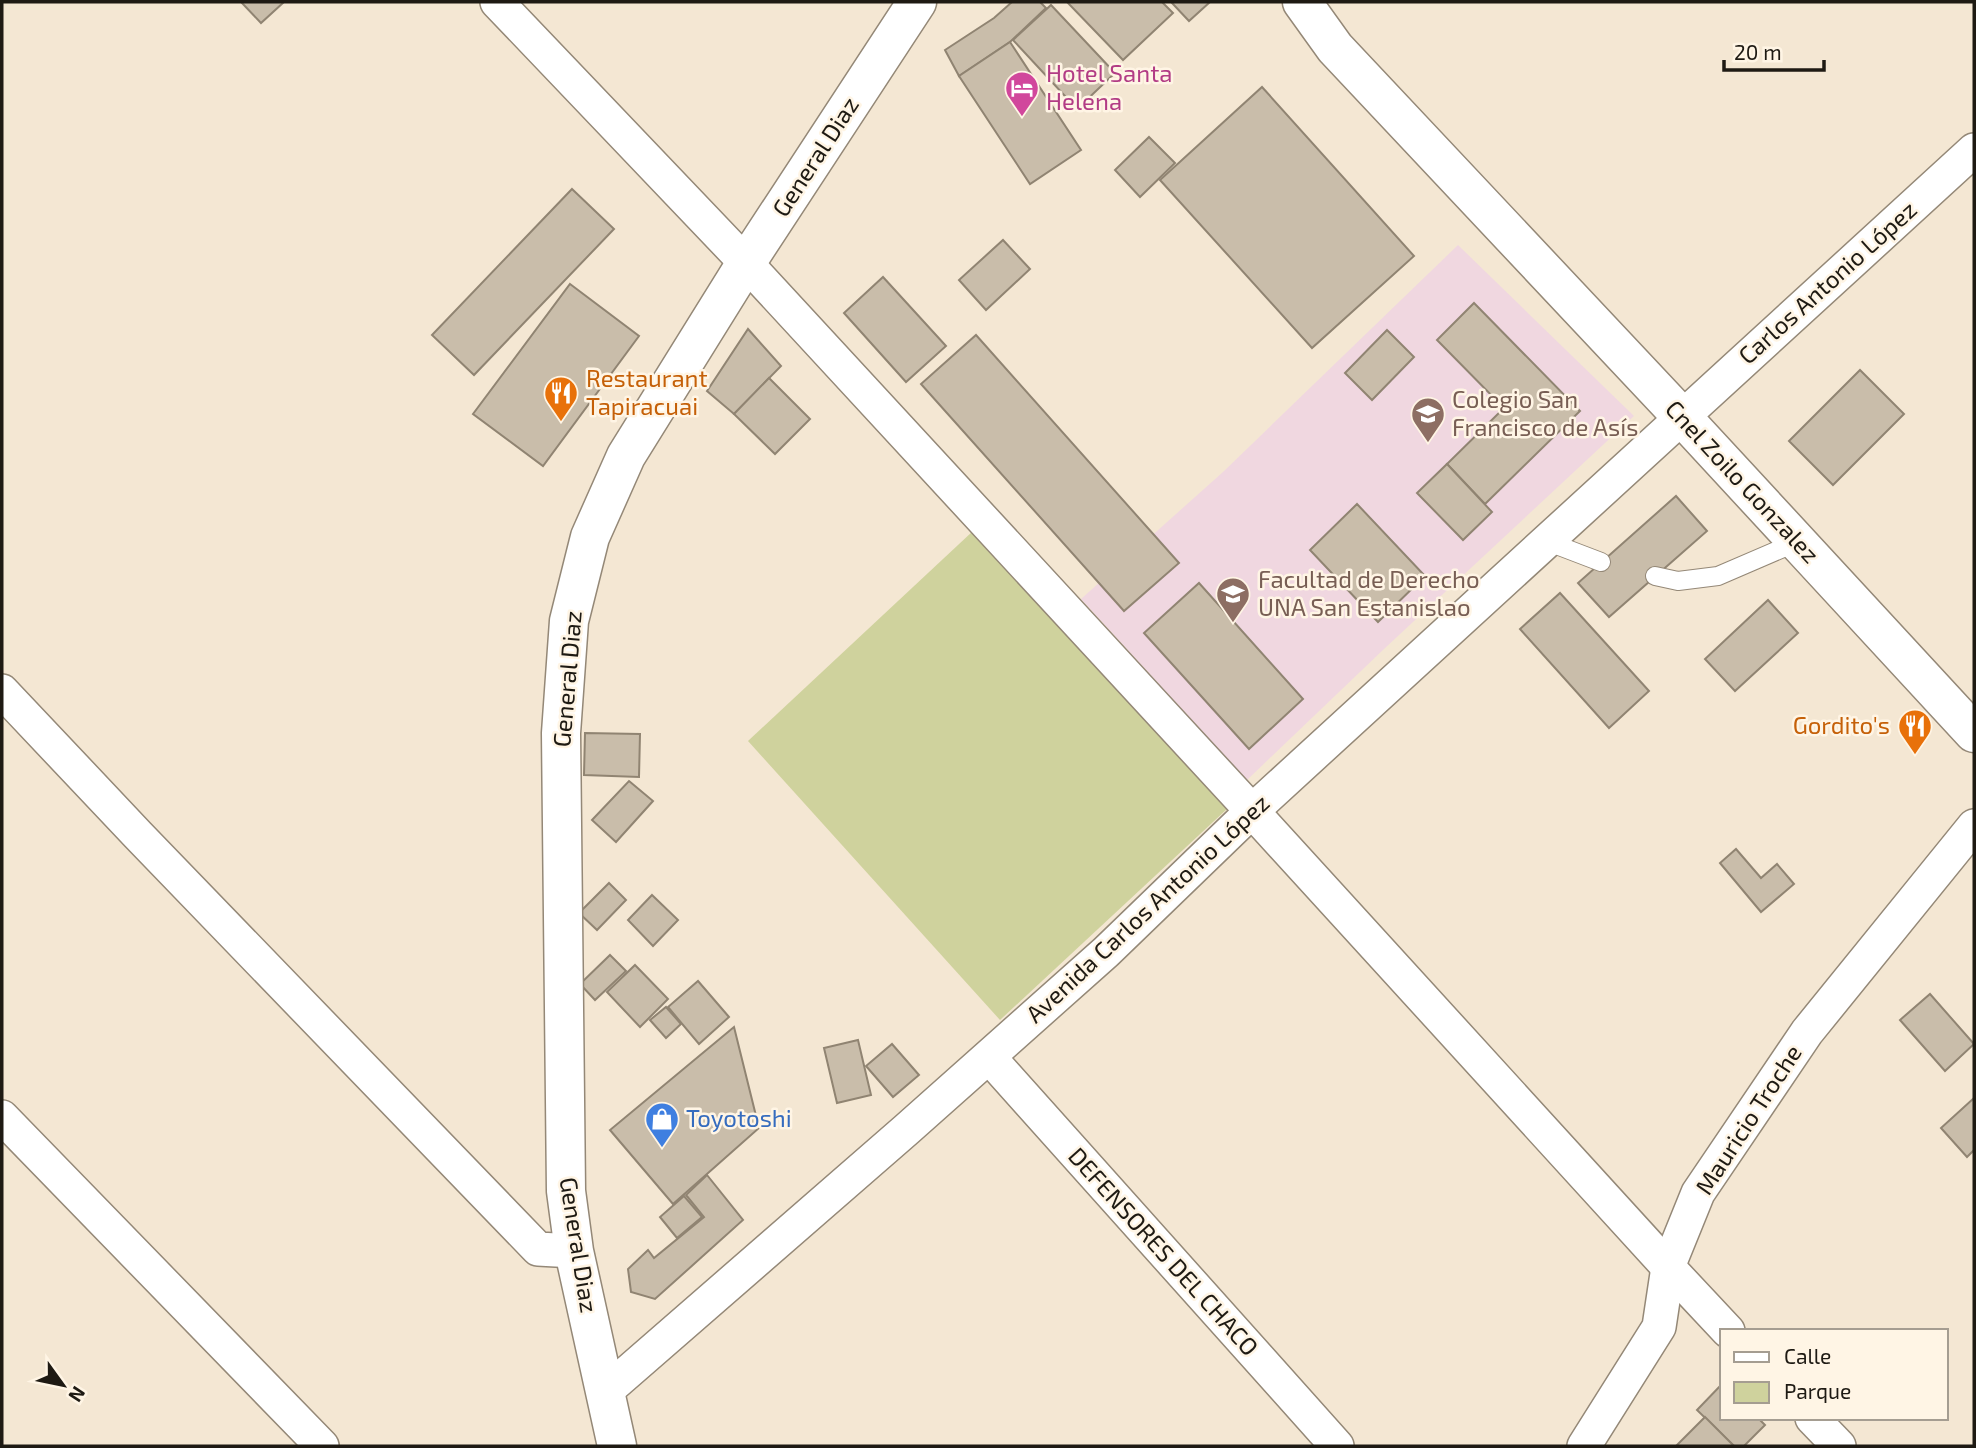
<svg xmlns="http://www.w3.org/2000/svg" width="1976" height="1448" font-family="'Exo 2',sans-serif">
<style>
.education{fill:#f0d7e0}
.green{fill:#cfd29d}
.building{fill:#c9bdaa;stroke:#908472;stroke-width:2}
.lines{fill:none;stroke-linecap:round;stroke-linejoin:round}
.service-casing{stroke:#948877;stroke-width:20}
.minor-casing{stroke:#948877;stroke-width:36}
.tertiary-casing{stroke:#948877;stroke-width:41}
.secondary-casing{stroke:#948877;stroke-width:41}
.service{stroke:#fff;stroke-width:18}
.minor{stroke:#fff;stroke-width:33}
.tertiary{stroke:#fff;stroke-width:38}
.secondary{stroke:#fff;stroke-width:38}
.labels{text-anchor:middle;stroke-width:5;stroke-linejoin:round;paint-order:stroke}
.hotel-label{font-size:24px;fill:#b23c85;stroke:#fff5e5;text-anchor:start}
.street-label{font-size:24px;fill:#1e1a13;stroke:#fff5e5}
.food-label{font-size:24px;fill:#c56008;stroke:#fff5e5;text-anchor:start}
.education-label{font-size:24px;fill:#785e54;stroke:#fff5e5;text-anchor:start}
.shop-label{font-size:24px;fill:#366cbe;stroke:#fff5e5;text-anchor:start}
</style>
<rect width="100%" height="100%" fill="#f4e7d3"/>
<path class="education" d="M1458,245L1634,416L1384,649L1247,780L1081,599L1223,472Z"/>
<path class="green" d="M973,531L1227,809L1000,1020L748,741Z"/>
<g class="building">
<path d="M241,2H284L261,23Z"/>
<path d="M1012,2H1040L1046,8L1010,42L959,76L945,50L994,18Z"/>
<path d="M1067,2H1162L1173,13L1123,60Z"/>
<path d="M1174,2H1210L1189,21L1172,3Z"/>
<path d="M1051,5L1115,73L1077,109L1013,40Z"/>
<path d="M1010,42L1081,150L1030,184L959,76Z"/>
<path d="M1262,87L1414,256L1312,348L1160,180Z"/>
<path d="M1149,137L1175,163L1140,197L1115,170Z"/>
<path d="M572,189L614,229L474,375L432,335Z"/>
<path d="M1003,240L1030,269L986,310L959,280Z"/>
<path d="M883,277L946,346L906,382L844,313Z"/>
<path d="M570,284L639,336L543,466L473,414Z"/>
<path d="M1474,303L1580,411L1485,504L1447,464L1504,408L1437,340Z"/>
<path d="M748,329L781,366L734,414L707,391Z"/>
<path d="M1387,330L1414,357L1372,400L1345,373Z"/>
<path d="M976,335L1179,563L1124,611L921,384Z"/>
<path d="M1860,370L1904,414L1833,485L1789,441Z"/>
<path d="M769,378L810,419L775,454L734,414Z"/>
<path d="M1447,464L1492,512L1463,540L1417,493Z"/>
<path d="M1676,496L1707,531L1609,617L1578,583Z"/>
<path d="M1357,504L1425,576L1378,622L1310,550Z"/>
<path d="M1199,583L1303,699L1249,749L1144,633Z"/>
<path d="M1560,593L1649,691L1609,728L1520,629Z"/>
<path d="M1768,600L1798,633L1735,691L1705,659Z"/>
<path d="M585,733L640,734L639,777L584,775Z"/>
<path d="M629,781L653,801L616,842L592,820Z"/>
<path d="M1736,849L1761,878L1777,864L1794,884L1761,912L1720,863Z"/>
<path d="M609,883L626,900L597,930L579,913Z"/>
<path d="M652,895L678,920L653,946L628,920Z"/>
<path d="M610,955L626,971L595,1000L580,984Z"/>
<path d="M635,965L668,999L640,1027L607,992Z"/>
<path d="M698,981L729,1017L699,1044L668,1007Z"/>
<path d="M1930,994L1974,1044L1945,1071L1900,1020Z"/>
<path d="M666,1007L681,1024L666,1038L650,1020Z"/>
<path d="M734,1027L759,1128L673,1204L610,1130Z"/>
<path d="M858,1040L871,1095L837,1103L824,1048Z"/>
<path d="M892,1044L919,1075L893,1097L866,1066Z"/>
<path d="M1974,1098V1150L1967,1157L1941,1128Z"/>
<path d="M707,1175L743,1220L655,1299L631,1292L628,1269L648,1250L654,1258L704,1217L686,1195Z"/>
<path d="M684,1196L702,1217L677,1238L660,1217Z"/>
<path d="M1722,1384V1418H1758L1765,1425L1744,1446H1734L1697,1410Z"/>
<path d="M1705,1417L1734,1446H1676Z"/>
</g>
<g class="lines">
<g class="service-casing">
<g id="service">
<path d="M1546,541L1601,562"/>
<path d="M1655,576L1678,581L1718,576L1797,542"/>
</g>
</g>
<g class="minor-casing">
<g id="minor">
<path d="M497,2L746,263L1252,811L1668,1267L1728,1331"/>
<path d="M2,691L138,835L538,1249L574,1251"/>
<path d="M989,1057L1337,1446"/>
<path d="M2,1117L322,1446"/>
<path d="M605,1392L906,1130L1106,952L1252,811L1974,150"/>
<path d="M1812,1418L1839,1446"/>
<path d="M1584,1446L1659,1327L1668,1267L1698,1193L1807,1032L1974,826"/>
</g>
</g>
<g class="tertiary-casing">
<path id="tertiary" d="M617,1446L574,1251L566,1191L561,733L569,621L590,537L626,456L746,263L917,2"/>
</g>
<g class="secondary-casing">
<path id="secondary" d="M1302,2L1335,48L1682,417L1974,733"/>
</g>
<use href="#service" class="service"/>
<use href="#minor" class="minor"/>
<use href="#tertiary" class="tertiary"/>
<use href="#secondary" class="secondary"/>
</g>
<defs>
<g id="hotel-pin" transform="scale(1.75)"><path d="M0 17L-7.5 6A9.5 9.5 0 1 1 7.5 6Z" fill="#d1479c" stroke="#fff5e5"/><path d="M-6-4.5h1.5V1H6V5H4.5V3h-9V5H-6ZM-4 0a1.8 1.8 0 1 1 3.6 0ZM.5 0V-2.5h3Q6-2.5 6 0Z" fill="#fff"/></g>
<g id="restaurant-pin" transform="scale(1.75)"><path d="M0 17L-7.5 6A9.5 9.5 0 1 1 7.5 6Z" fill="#e8710a" stroke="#fff5e5"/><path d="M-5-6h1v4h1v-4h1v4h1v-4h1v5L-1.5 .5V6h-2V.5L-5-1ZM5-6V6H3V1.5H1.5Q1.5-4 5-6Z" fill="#fff"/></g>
<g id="university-pin" transform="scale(1.75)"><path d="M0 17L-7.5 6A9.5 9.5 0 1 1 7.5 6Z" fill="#8d6e63" stroke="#fff5e5"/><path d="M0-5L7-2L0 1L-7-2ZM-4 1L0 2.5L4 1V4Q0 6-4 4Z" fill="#fff"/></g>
<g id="shop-pin" transform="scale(1.75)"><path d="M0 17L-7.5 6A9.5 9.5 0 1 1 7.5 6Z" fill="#3f7fe0" stroke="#fff5e5"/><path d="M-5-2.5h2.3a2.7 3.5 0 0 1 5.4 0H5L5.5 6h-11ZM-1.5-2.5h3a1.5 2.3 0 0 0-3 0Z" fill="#fff"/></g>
</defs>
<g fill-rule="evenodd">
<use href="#hotel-pin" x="1022" y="88"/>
<use href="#restaurant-pin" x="561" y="393"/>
<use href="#university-pin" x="1428" y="414"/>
<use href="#university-pin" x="1233" y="594"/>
<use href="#restaurant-pin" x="1915" y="726"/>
<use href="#shop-pin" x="662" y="1119"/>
</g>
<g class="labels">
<g class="hotel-label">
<text x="1046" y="82">Hotel Santa<tspan x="1046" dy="28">Helena</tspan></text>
</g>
<g class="street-label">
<text transform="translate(816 157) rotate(-57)" y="8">General Diaz</text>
<text transform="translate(1828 283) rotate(-42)" y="8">Carlos Antonio López</text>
<text transform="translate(1742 482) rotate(47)" y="8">Cnel Zoilo Gonzalez</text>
<text transform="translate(568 679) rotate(-85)" y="8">General Diaz</text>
<text transform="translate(1148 909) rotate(-43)" y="8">Avenida Carlos Antonio López</text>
<text transform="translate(1749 1120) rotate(-57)" y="8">Mauricio Troche</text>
<text transform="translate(578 1245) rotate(81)" y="8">General Diaz</text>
<text transform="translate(1163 1252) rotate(48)" y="8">DEFENSORES DEL CHACO</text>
</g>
<g class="food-label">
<text x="586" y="387">Restaurant<tspan x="586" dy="28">Tapiracuai</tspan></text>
<text x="1890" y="734" text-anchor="end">Gordito's</text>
</g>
<g class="education-label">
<text x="1452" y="408">Colegio San<tspan x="1452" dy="28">Francisco de Asís</tspan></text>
<text x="1258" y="588">Facultad de Derecho<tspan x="1258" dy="28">UNA San Estanislao</tspan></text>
</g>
<g class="shop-label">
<text x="686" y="1127">Toyotoshi</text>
</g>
</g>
<rect width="1976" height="1448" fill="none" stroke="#1e1a13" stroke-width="7"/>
<rect x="1720" y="1329" width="228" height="91" fill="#fff5e5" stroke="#a59d91" stroke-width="2"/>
<rect x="1734" y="1352" width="35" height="10" fill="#ffffff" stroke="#a59d91" stroke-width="2"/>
<text x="1784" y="1364" font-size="21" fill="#1e1a13">Calle</text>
<rect x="1734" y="1382" width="35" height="21" fill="#cfd29d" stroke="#a59d91" stroke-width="2"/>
<text x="1784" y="1399" font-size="21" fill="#1e1a13">Parque</text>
<g transform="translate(63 1385) rotate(123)" stroke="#fff5e5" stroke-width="5" paint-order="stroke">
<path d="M0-5L12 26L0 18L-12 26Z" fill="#1e1a13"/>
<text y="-10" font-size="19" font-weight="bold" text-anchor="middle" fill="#1e1a13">N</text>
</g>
<path d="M1724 60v10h100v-10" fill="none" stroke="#1e1a13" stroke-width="3.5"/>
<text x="1734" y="60" font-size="21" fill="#1e1a13" stroke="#fff5e5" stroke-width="5" paint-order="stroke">20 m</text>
</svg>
